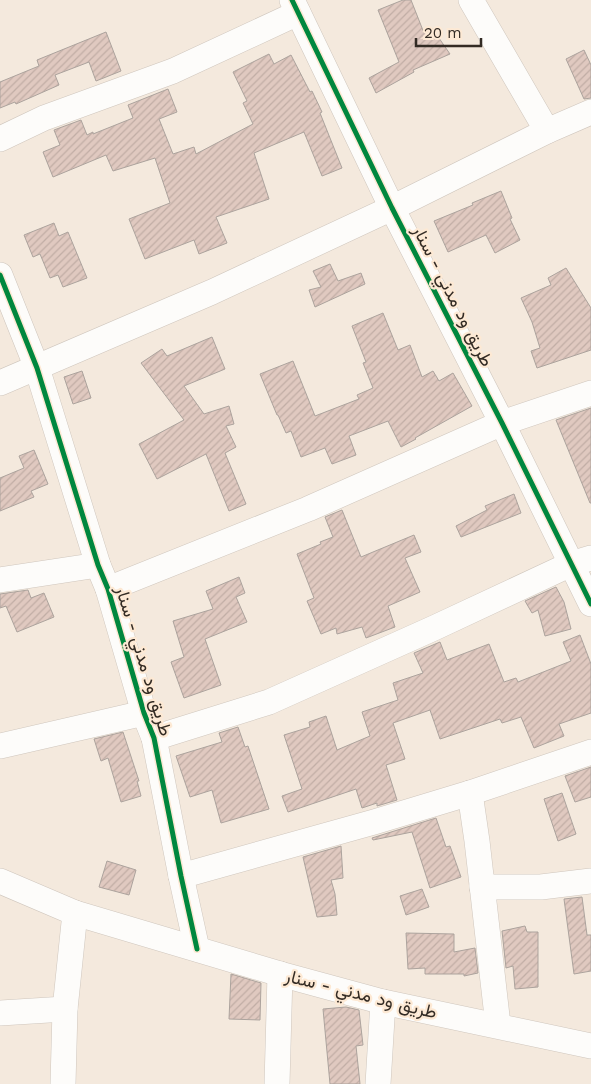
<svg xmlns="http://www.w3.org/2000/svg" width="591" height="1084" font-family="'Work Sans',Vazirmatn,sans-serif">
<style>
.building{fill:url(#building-hatch);stroke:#aca39d}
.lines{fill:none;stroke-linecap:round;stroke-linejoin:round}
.minor-casing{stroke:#cfc6bd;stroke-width:26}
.minor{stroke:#fdfcfa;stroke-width:25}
.cycleway-casing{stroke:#fde9d4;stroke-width:8}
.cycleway{stroke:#00873e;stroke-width:5}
.labels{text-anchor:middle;stroke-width:4.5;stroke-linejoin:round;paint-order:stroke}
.street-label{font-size:18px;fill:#332b24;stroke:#fde9d4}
</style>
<defs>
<pattern id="building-hatch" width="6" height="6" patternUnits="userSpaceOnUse" patternTransform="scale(1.25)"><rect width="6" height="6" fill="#e0c9c0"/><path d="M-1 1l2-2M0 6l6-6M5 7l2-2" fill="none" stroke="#c1ada5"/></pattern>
</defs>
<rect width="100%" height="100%" fill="#f4e9dd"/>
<g class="building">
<path d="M403,0H411L424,33L432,28L450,54L413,70L414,72L376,93L369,78L399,62L378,10Z"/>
<path d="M106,32L121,71L96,81L89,62L55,75L59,85L16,104L15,102L0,108V82L39,66L37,60Z"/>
<path d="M584,50L591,65V98L584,99L566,59Z"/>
<path d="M269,54L274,64L291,55L310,92L312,91L322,112L320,113L342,168L322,176L304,132L254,153L269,199L216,217L227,243L199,254L194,240L145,259L129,219L170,203L155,158L113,171L106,155L53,177L43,152L60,145L54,130L81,120L87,135L93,132V134L133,118L128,105L168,89L177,112L159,119L173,154L194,147L196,154L253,124L243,103L247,101L233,72Z"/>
<path d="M501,191L512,218L510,219L520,240L495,253L486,235L448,252L434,221L473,205L472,203Z"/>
<path d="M54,223L59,236L68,232L87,278L63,287L58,275L50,278L40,254L33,257L24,235Z"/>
<path d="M330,264L338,281L361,273L365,284L315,307L309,290L321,287L313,271Z"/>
<path d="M566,268L591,308V350L537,368L531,351L540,348L532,322L521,298L551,285L548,278Z"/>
<path d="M383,313L398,350L410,345L422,377L433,371L439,381L453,373L472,406L415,438L416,439L401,447L388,421L349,436L356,455L332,464L325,448L301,457L291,431L286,433L278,415H277L260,374L293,361L315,416L359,399L357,395L373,388L363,363L366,362L352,326Z"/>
<path d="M212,337L225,369L184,386L204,414L229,406L234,424L226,426L236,447L225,453L246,504L229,511L206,454L157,479L139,444L184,420L141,363L162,349L167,356Z"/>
<path d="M82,371L91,398L73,404L64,377Z"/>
<path d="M591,408V503H590L556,420Z"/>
<path d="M34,450L48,484L31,491L34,497L0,511V478L24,468L19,456Z"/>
<path d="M514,494L521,513L461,537L456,526L487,510L485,506Z"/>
<path d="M342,510L361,557L414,535L421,552L405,558L420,592L388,606L395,627L366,638L362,627L337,634L336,628L321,634L307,601L314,598L297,554L321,544L320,542L333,537L325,517Z"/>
<path d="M239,577L245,593L236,597L247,622L205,639L221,685L184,698L171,662L184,657L173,621L213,609L206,591Z"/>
<path d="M556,587L564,602L571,629L545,636L538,610L532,613L525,601Z"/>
<path d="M28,590L31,598L44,593L54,617L17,632L6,606L0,608V594Z"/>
<path d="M580,635L591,664V713L559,724L564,736L534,748L521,717L502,723L500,719L440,739L430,710L393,723L405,759L386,765L397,800L377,806V803L362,808L356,789L288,812L282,796L302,789L284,735L310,727L309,722L326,716L337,750L370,736L362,712L398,700L393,683L423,673L414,653L440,642L447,660L489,644L504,682L516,678L518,682L571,661L563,642Z"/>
<path d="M238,727L245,747L248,746L269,809L221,823L212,790L190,797L176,756L222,742L219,733Z"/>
<path d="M123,732L139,781H137L141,796L121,802L108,758L101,761L94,739Z"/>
<path d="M591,767V797L575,802L565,776Z"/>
<path d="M562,793L576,834L558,841L544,799Z"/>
<path d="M436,818L446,847L450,846L461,877L430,888L412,832L373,840L372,838Z"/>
<path d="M341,846L343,878L331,880L335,894L337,915L317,917L303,857Z"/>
<path d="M107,861L136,870L129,895L99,887Z"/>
<path d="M422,889L429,907L406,915L400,896Z"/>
<path d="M582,897L587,935H591V971L574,974L564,899Z"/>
<path d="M525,926L527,932H538V987L515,989L513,966L506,968L502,931Z"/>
<path d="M406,933L454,934V952L475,948L478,973L464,976V974H425V968L408,969Z"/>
<path d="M231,974L261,983L260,1020L229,1019Z"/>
<path d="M346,1007L359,1010L363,1045L356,1046L360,1084H330L323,1009Z"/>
</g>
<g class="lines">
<g class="minor-casing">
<g id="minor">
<path d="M292,0L392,208L502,423L591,604"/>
<path d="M471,0L547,131"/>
<path d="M0,139L44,118L173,71L298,13"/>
<path d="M0,275L37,368L98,565L108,589L144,713L154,738L181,876L197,949"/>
<path d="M0,383L212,292L392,208L547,131L591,112"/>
<path d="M0,580L98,565"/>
<path d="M108,589L308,509L502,423L591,393"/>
<path d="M154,738L269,702L434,628L571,564L591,558"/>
<path d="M0,746L144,713"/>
<path d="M470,793L477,841L498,1025"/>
<path d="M181,876L374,822L470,793L591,752"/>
<path d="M0,881L75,913L280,974L383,1002L591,1046"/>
<path d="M482,887H541L591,881"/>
<path d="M0,1013L65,1009"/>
<path d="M63,1084L65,1009L75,913"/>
<path d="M277,1084L280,974"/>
<path d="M378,1084L383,1002"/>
</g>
</g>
<use href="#minor" class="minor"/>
<g class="cycleway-casing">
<g id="cycleway">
<path d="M292,0L392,208L502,423L591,604"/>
<path d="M0,275L37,368L98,565L108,589L144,713L154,738L181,876L197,949"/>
</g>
</g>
<use href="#cycleway" class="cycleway"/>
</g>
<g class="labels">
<g class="street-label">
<text transform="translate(453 296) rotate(63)" y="6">طريق ود مدني - سنار</text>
<text transform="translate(144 661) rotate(73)" y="6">طريق ود مدني - سنار</text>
<text transform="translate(361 994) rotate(14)" y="6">طريق ود مدني - سنار</text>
</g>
</g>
<path d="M416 38v8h65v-8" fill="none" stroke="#332b24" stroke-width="2.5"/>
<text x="424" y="38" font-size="15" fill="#332b24" stroke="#fde9d4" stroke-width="4" paint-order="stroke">20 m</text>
</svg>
